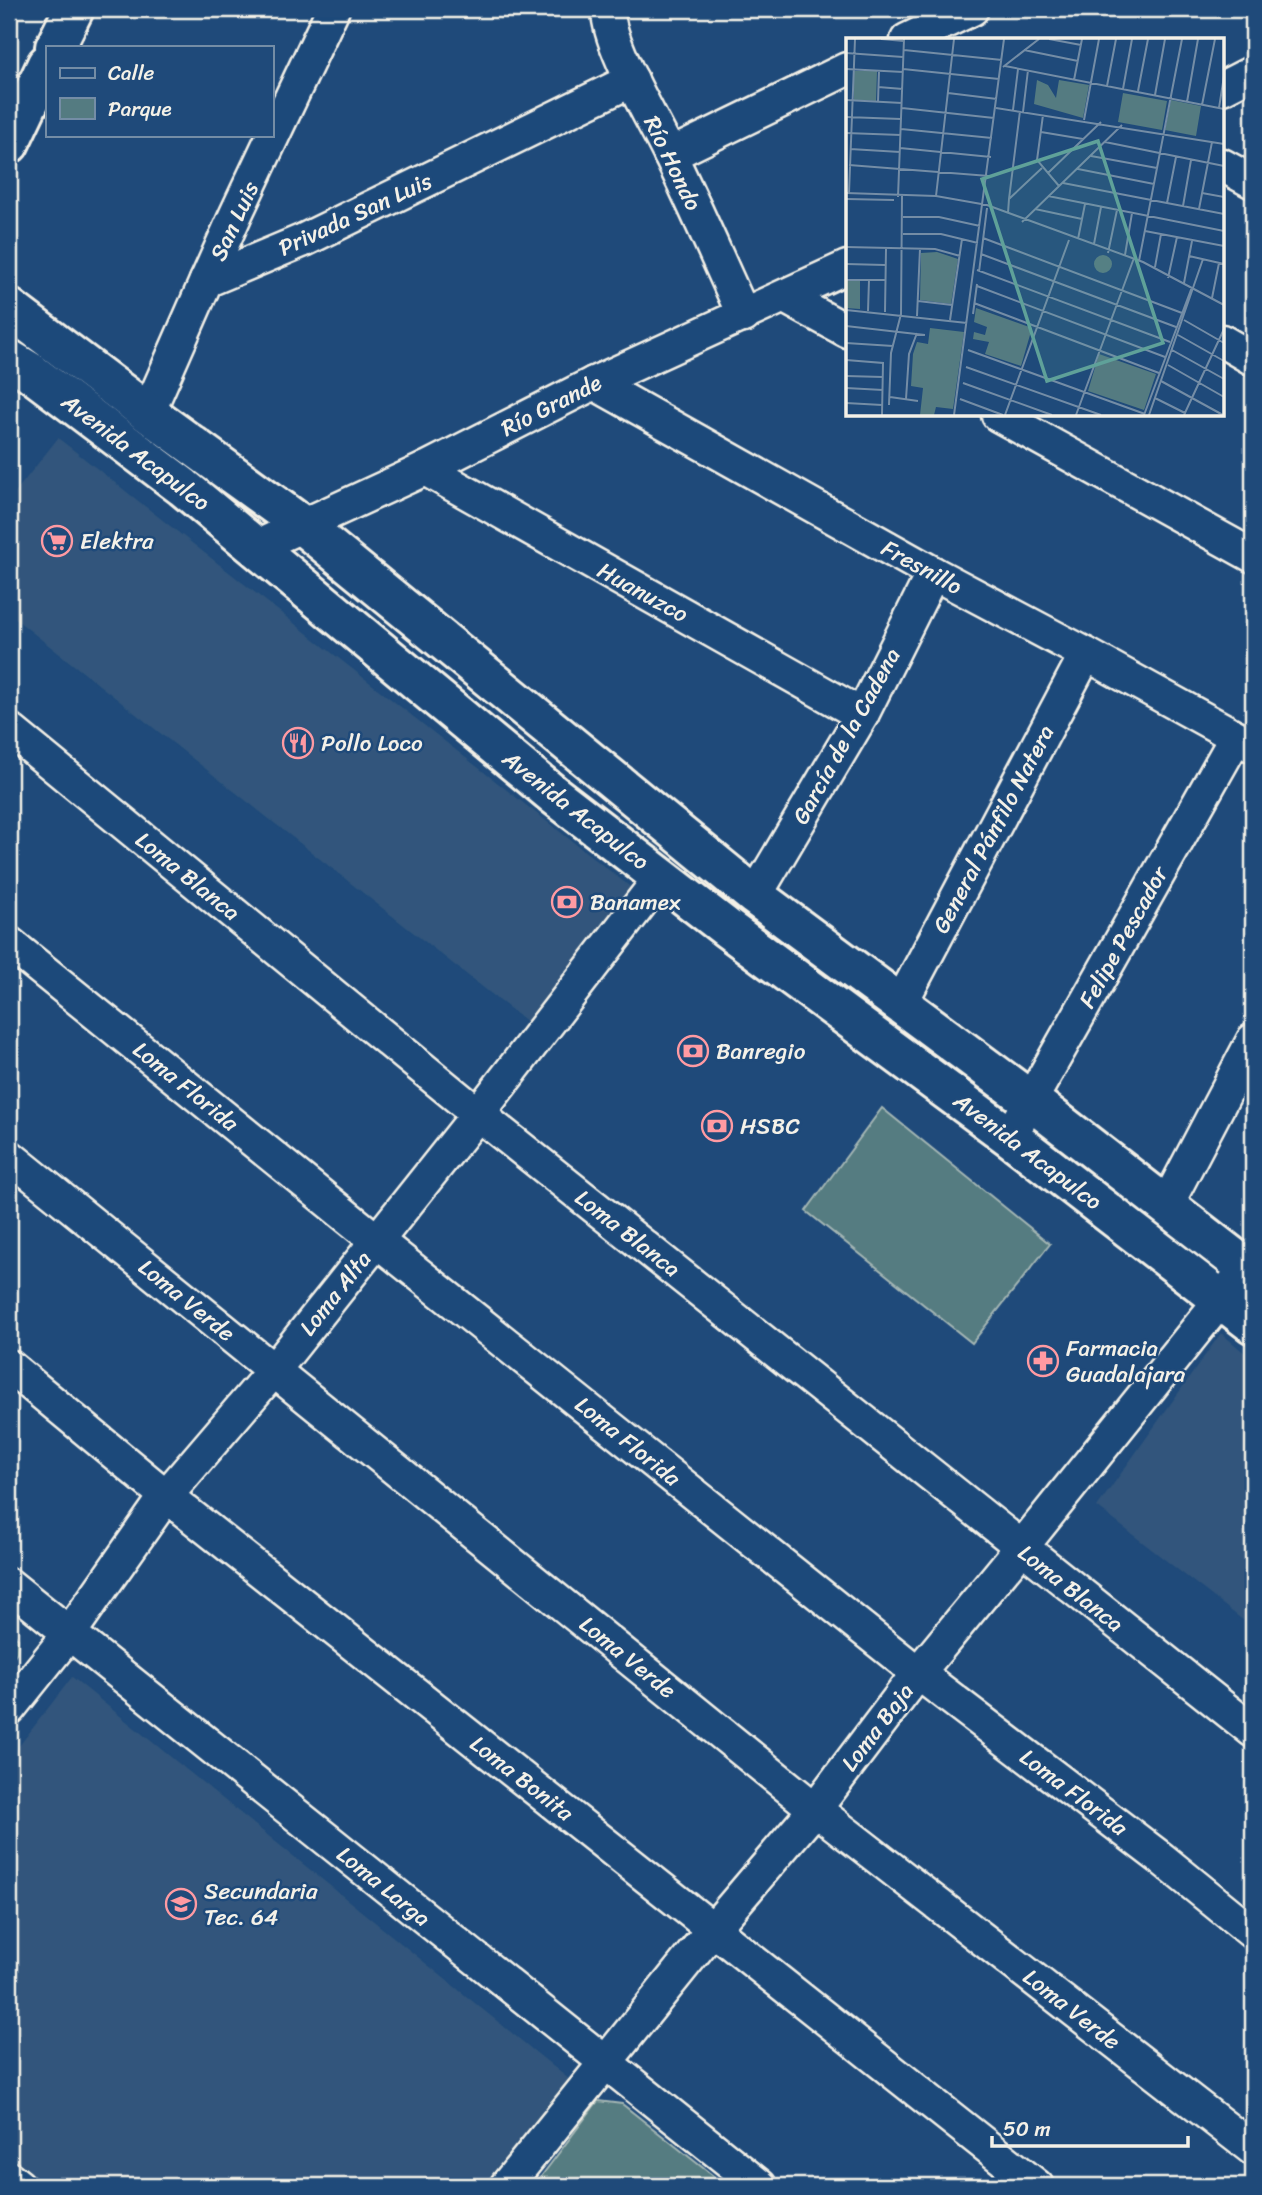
<svg xmlns="http://www.w3.org/2000/svg" width="1262" height="2195" font-family="Sriracha,sans-serif">
<style>
.built{fill:#31557b}
.green{fill:#547b81;stroke:#a4b6b4;stroke-width:2}
.lines{fill:none;stroke-linecap:round;stroke-linejoin:round}
.street-casing{stroke:#f4f1e8;stroke-width:37}
.secondary-casing{stroke:#f4f1e8;stroke-width:44}
.street{stroke:#1f4a7a;stroke-width:32}
.secondary{stroke:#1f4a7a;stroke-width:38}
.labels{text-anchor:middle;stroke-width:5;stroke-linejoin:round;paint-order:stroke}
.street-label{font-size:23px;fill:#f4f1e8;stroke:#1f4a7a}
.poi-label{font-size:23px;fill:#f4f1e8;stroke:#1f4a7a;text-anchor:start}
.inset-road{fill:none;stroke:#748da6;stroke-width:2}
.view{fill:#5fa199;fill-opacity:0.15;stroke:#5fa199;stroke-width:3.5}
.inset-edge{fill:none;stroke:#f4f1e8;stroke-width:3.5}
</style>
<rect width="100%" height="100%" fill="#1f4a7a"/>
<filter id="ink" filterUnits="userSpaceOnUse"><feTurbulence type="fractalNoise" baseFrequency=".0143" numOctaves="2"/><feDisplacementMap in="SourceGraphic" scale="14" xChannelSelector="R" yChannelSelector="G"/><feConvolveMatrix kernelMatrix="1 2 1 2 8 2 1 2 1" color-interpolation-filters="sRGB"/></filter>
<g filter="url(#ink)">
<g class="built">
<path d="M58,438L633,889L527,1022L9,614V500Z"/>
<path d="M1221,1333L1253,1360V1628L1097,1507Z"/>
<path d="M72,1677L570,2080L487,2186H46L9,2158V1759Z"/>
</g>
<g class="green">
<path d="M882,1108L1050,1244L972,1343L806,1211Z"/>
<path d="M9,1628L18,1639L17,1652L9,1663Z"/>
<path d="M598,2101L622,2104L726,2186H534Z"/>
</g>
<g class="lines">
<g class="street-casing">
<g id="street">
<path d="M608,9C607,44 654,121 670,155C696,208 719,262 744,316"/>
<path d="M907,40L972,9"/>
<path d="M1222,88L1253,72"/>
<path d="M670,155L847,69"/>
<path d="M1222,165L1253,182"/>
<path d="M206,281L236,214L333,9"/>
<path d="M785,297L847,331"/>
<path d="M1222,341L1253,359"/>
<path d="M594,383L933,573L1086,654L1253,746"/>
<path d="M148,413L206,281L304,240L632,80"/>
<path d="M998,415L1253,556"/>
<path d="M425,469L862,715"/>
<path d="M256,547L425,469L594,383L847,267"/>
<path d="M9,729L478,1114L1253,1731"/>
<path d="M755,896L862,715L933,573"/>
<path d="M9,943L376,1240L918,1673L1162,1859L1253,1933"/>
<path d="M900,1005L1086,654"/>
<path d="M1010,1137L1236,737"/>
<path d="M9,1156L815,1809L1253,2149"/>
<path d="M1166,1206L1253,1040"/>
<path d="M9,1366L166,1496L1037,2186"/>
<path d="M9,1585L760,2186"/>
<path d="M9,1709L69,1634L166,1496L274,1370L478,1114L661,877"/>
<path d="M9,2178L19,2186"/>
<path d="M506,2186L713,1929L815,1809L918,1673L1021,1548L1247,1267"/>
</g>
</g>
<g class="secondary-casing">
<g id="secondary">
<path d="M55,47L74,9"/>
<path d="M9,144L47,64"/>
<path d="M9,308L148,413L302,525L755,896L1031,1101L1253,1273"/>
<path d="M9,359L29,371L183,487L554,795L728,929L1010,1137L1253,1324"/>
</g>
</g>
<use href="#street" class="street"/>
<use href="#secondary" class="secondary"/>
</g>
</g>
<defs>
<g id="supermarket-ring" transform="scale(1.575)"><circle r="9.5" fill="#1f4a7a" stroke="#ff9aa2" stroke-width="1.5"/><path d="M-6-5.5h2.5l.6 2H6L4.5 2H-2.5L-4.4-4H-6ZM-1.5 3.2a1.3 1.3 0 1 0 .1 0ZM3 3.2a1.3 1.3 0 1 0 .1 0Z" fill="#ff9aa2"/></g>
<g id="restaurant-ring" transform="scale(1.575)"><circle r="9.5" fill="#1f4a7a" stroke="#ff9aa2" stroke-width="1.5"/><path d="M-5-6h1v4h1v-4h1v4h1v-4h1v5L-1.5 .5V6h-2V.5L-5-1ZM5-6V6H3V1.5H1.5Q1.5-4 5-6Z" fill="#ff9aa2"/></g>
<g id="bank-ring" transform="scale(1.575)"><circle r="9.5" fill="#1f4a7a" stroke="#ff9aa2" stroke-width="1.5"/><path d="M-6-4H6V4H-6ZM0-2.3a2.3 2.3 0 1 0 0 4.6a2.3 2.3 0 1 0 0-4.6Z" fill="#ff9aa2"/></g>
<g id="pharmacy-ring" transform="scale(1.575)"><circle r="9.5" fill="#1f4a7a" stroke="#ff9aa2" stroke-width="1.5"/><path d="M-2-6h4v4h4v4h-4v4h-4v-4h-4v-4h4Z" fill="#ff9aa2"/></g>
<g id="school-ring" transform="scale(1.575)"><circle r="9.5" fill="#1f4a7a" stroke="#ff9aa2" stroke-width="1.5"/><path d="M0-5L7-2L0 1L-7-2ZM-4 1L0 2.5L4 1V4Q0 6-4 4Z" fill="#ff9aa2"/></g>
</defs>
<g fill-rule="evenodd">
<use href="#supermarket-ring" x="57" y="541"/>
<use href="#restaurant-ring" x="298" y="743"/>
<use href="#bank-ring" x="567" y="902"/>
<use href="#bank-ring" x="693" y="1051"/>
<use href="#bank-ring" x="717" y="1126"/>
<use href="#pharmacy-ring" x="1043" y="1361"/>
<use href="#school-ring" x="181" y="1904"/>
</g>
<g class="labels">
<g class="street-label">
<text transform="translate(673 163) rotate(64)" y="8">Río Hondo</text>
<text transform="translate(355 214) rotate(-25)" y="8">Privada San Luis</text>
<text transform="translate(234 221) rotate(-65)" y="8">San Luis</text>
<text transform="translate(551 405) rotate(-27)" y="8">Río Grande</text>
<text transform="translate(136 452) rotate(37)" y="8">Avenida Acapulco</text>
<text transform="translate(922 567) rotate(29)" y="8">Fresnillo</text>
<text transform="translate(643 592) rotate(29)" y="8">Huanuzco</text>
<text transform="translate(846 736) rotate(-61)" y="8">García de la Cadena</text>
<text transform="translate(576 810) rotate(38)" y="8">Avenida Acapulco</text>
<text transform="translate(993 829) rotate(-62)" y="8">General Pánfilo Natera</text>
<text transform="translate(188 876) rotate(39)" y="8">Loma Blanca</text>
<text transform="translate(1123 937) rotate(-61)" y="8">Felipe Pescador</text>
<text transform="translate(186 1086) rotate(39)" y="8">Loma Florida</text>
<text transform="translate(1028 1151) rotate(37)" y="8">Avenida Acapulco</text>
<text transform="translate(628 1233) rotate(38)" y="8">Loma Blanca</text>
<text transform="translate(335 1293) rotate(-52)" y="8">Loma Alta</text>
<text transform="translate(187 1300) rotate(39)" y="8">Loma Verde</text>
<text transform="translate(628 1441) rotate(39)" y="8">Loma Florida</text>
<text transform="translate(1071 1588) rotate(38)" y="8">Loma Blanca</text>
<text transform="translate(628 1657) rotate(39)" y="8">Loma Verde</text>
<text transform="translate(877 1727) rotate(-53)" y="8">Loma Baja</text>
<text transform="translate(522 1778) rotate(38)" y="8">Loma Bonita</text>
<text transform="translate(1074 1792) rotate(37)" y="8">Loma Florida</text>
<text transform="translate(384 1886) rotate(39)" y="8">Loma Larga</text>
<text transform="translate(1072 2009) rotate(38)" y="8">Loma Verde</text>
</g>
<g class="poi-label">
<text x="80" y="549">Elektra</text>
<text x="321" y="751">Pollo Loco</text>
<text x="590" y="910">Banamex</text>
<text x="716" y="1059">Banregio</text>
<text x="740" y="1134">HSBC</text>
<text x="1066" y="1356">Farmacia<tspan x="1066" dy="26">Guadalajara</tspan></text>
<text x="204" y="1899">Secundaria<tspan x="204" dy="26">Tec. 64</tspan></text>
</g>
</g>
<g transform="translate(846 38)">
<rect width="378" height="378" fill="#1f4a7a"/>
<path d="M8,33H31L30,63L8,62ZM191,42L202,47L210,60L213,42L243,47L237,80L188,66ZM277,55L321,63L316,92L272,84ZM325,62L355,68L350,98L319,92ZM91,214L112,221L105,266L74,262L75,215ZM248 226a9 9 0 1 1 18 0a9 9 0 1 1-18 0ZM0,243H14V271L0,270ZM130,270L186,290L175,328L139,316L143,304L127,301L128,294L139,297L141,289L128,284ZM84,290L118,294L107,371L90,369L88,377H74L77,350L65,348L67,316L71,304L82,306ZM253,316L310,336L298,372L242,353Z" fill="#547b81"/>
<path class="inset-road" d="M35,1L58,3M203,1L235,7M58,12L156,22M178,12L232,23M0,15L57,19M159,28L378,71M157,29L193,1M0,31L57,34M57,31L153,41M228,42L236,1M261,48L270,1M32,49L57,51M277,51L286,1M292,53L302,1M102,55L151,61M309,57L319,1M0,62L56,65M32,64L33,33M341,64L352,1M356,67L369,1M56,70L148,80M150,70L378,106M373,70L378,38M167,72L172,31M177,74L182,32M197,77L191,122L213,148M0,79L55,81M238,82L253,1M55,91L146,100M195,94L237,101M0,95L55,97M259,104L378,128M54,110L145,119M4,111L54,114M245,118L311,130M3,127L143,138M232,131L308,146M202,135L255,84M217,145L378,176M0,155L90,158L141,167L297,224L378,267M3,155L9,1M356,155L378,159M90,158L108,1M202,158L378,193M52,159L58,1M0,161L48,162M163,161L174,73M321,165L330,119M337,168L345,122M189,171L236,181M353,171L366,104M162,175L163,161L196,130M57,179H93L134,188M176,184L276,87M299,193L378,208M57,196H95L132,205M137,200L336,275M232,201L239,166M248,206L255,169M0,209L89,211L114,218M262,215L271,172M135,216L330,289M279,217L286,175M343,218L378,226M293,223L336,1M0,226L39,227M309,229L315,196M131,232L324,304M133,234L141,170M322,240L331,199M0,242H39M338,245L346,203M131,248L319,319M366,260L373,225M72,263L106,267M128,265L313,335M0,272L121,285M22,273L23,242M39,274L40,211M127,276L131,246M71,278L74,211M104,282L116,201M338,282L378,305M0,288L79,297M332,297L378,323M0,305L47,308M122,312L299,376M326,312L378,341M0,322L37,325L36,377M322,327L378,359M120,329L255,377M0,338L37,339M315,343L377,377M117,345L206,377M0,350L37,352M44,359L72,363M309,360L339,375M60,361L63,316L71,295M114,361L157,377M0,365L36,367M43,367L45,315L55,276L56,158M108,377L158,1M159,377L223,202M230,377L288,220M298,377L346,249M303,377L357,221M338,377L378,291"/>
<path class="view" d="M252,103L317,305L201,343L136,141Z"/>
<rect width="378" height="378" class="inset-edge"/>
</g>
<rect width="1262" height="2195" fill="none" stroke="#1f4a7a" stroke-width="35"/>
<rect x="18" y="18" width="1227" height="2160" fill="none" stroke="#f4f1e8" stroke-width="2.5" filter="url(#ink)"/>
<rect x="46" y="46" width="228" height="91" fill="#1f4a7a" stroke="#748da6" stroke-width="2"/>
<rect x="60" y="68" width="35" height="10" fill="#1f4a7a" stroke="#748da6" stroke-width="2"/>
<text x="108" y="80" font-size="21" fill="#f4f1e8">Calle</text>
<rect x="60" y="98" width="35" height="21" fill="#547b81" stroke="#748da6" stroke-width="2"/>
<text x="108" y="116" font-size="21" fill="#f4f1e8">Parque</text>
<path d="M992 2136v10h196v-10" fill="none" stroke="#f4f1e8" stroke-width="3.5"/>
<text x="1003" y="2136" font-size="21" fill="#f4f1e8" stroke="#1f4a7a" stroke-width="5" paint-order="stroke">50 m</text>
</svg>
